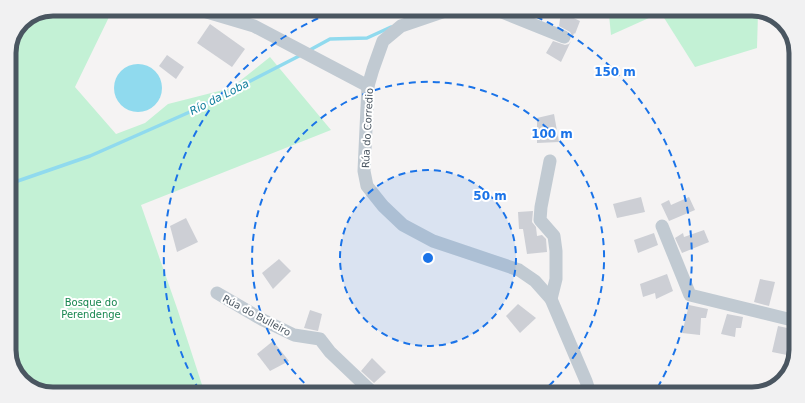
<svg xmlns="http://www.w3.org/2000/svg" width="805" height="403" font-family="'DejaVu Sans',sans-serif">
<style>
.green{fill:#c3f1d5}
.water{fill:#90daee}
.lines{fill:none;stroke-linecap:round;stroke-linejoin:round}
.stream{stroke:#90daee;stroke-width:3.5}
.building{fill:#cdcfd5}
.path{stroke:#7ad0a6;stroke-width:2;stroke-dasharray:3 2;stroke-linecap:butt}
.minor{stroke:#c1cad2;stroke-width:13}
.ring{fill:none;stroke:#1a73e8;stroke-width:2;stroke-dasharray:7 5}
.labels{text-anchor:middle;stroke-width:4;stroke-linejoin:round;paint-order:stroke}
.street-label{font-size:10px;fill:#4a5661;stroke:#fff}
.park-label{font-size:10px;fill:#17864f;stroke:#fff}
.water-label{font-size:11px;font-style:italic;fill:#0c7c9b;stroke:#fff}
.rim{fill:none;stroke:#4a5661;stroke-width:5}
.centre{fill:#1a73e8;stroke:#fff;stroke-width:2}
.ring-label{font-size:12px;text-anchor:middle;font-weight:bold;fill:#1a73e8;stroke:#fff;stroke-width:4;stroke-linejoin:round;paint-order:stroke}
</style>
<rect width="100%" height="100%" fill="#f5f3f3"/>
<g class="green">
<path d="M53,9H109L110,15L75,87L116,134L145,123L168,104L231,88L270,57L331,130L141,205L178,311L204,391L34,390L17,375L9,353V50L22,22Z"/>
<path d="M613,12L660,13L611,35L609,15Z"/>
<path d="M661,13H758L757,48L695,67Z"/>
</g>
<circle class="water" cx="138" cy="88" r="24"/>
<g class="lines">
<g class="stream">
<path d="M308,51L330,39L367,38L391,27"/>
<path d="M9,184L90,156L192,111L301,55"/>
</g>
</g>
<g class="building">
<path d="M561,12L580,21L575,34L574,33L572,39V36L570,32L559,26Z"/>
<path d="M210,24L245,49L232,67L197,43Z"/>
<path d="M553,41L565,45L569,44L571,41L561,62L546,53Z"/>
<path d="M167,55L184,67L176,79L159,66Z"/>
<path d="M554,114L559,142L537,143V118Z"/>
<path d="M641,197L645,212L617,218L613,204Z"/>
<path d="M689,197L695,210L669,221L661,204L669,200L671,205Z"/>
<path d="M533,211L532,222L536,227L537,236L542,235L546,239L547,252L527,254L523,229H519L518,212Z"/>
<path d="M186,218L198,242L177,252L170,226Z"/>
<path d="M704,230L709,242L682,253L675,238L683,233L684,237Z"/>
<path d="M654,233L658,245L638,253L634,240Z"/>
<path d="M279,259L291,271L273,289L262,273Z"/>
<path d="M667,274L673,291L656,299L655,293L643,297L640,284Z"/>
<path d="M760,279L775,282L769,306L754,302Z"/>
<path d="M518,304L536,318L520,333L506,316Z"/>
<path d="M689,305L708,309L706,318H701L700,335L682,333Z"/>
<path d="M310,310L322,314L318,331L304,328Z"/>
<path d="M727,314L743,317L741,328H736L735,337L721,334Z"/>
<path d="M778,326L792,329V340H789L787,355L772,352Z"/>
<path d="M273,341L289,361L270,371L257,354Z"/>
<path d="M372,358L386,372L374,383L361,371Z"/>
</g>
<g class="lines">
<path class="path" d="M9,53L31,18"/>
<g class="minor">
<path d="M200,10L254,26L368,86"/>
<path d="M445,11L401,26L383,41L373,69L368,86L364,171L367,186L383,206L403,225L433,241L519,270L535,281L551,299L586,381L590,393"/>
<path d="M502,12L564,37"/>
<path d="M550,161L541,207L540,220L554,236L556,251V279L551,299"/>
<path d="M662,226L690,295L792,320"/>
<path d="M217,293L263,320L294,335L320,339L330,352L372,392"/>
</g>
</g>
<circle cx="428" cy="258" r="88" fill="#1a73e8" fill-opacity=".12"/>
<g class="ring">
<circle cx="428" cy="258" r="88"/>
<path d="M313 391A176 176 0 1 1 542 392"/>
<path d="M199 390A264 264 0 0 1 333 12M525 12A264 264 0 0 1 655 392"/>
</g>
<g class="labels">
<g class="street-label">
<text transform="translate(367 128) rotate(-87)" y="4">Rúa do Corredio</text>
<text transform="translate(257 315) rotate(28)" y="4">Rúa do Bulleiro</text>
</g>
<g class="park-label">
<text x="91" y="306">Bosque do<tspan x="91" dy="12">Perendenge</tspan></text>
</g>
<g class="water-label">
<text transform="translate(219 97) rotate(-27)" y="4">Río da Loba</text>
</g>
</g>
<path d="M0 0H805V403H0ZM53 16H752A37 37 0 0 1 789 53V350A37 37 0 0 1 752 387H53A37 37 0 0 1 16 350V53A37 37 0 0 1 53 16Z" fill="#f1f1f2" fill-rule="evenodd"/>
<path class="rim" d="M53 16H752A37 37 0 0 1 789 53V350A37 37 0 0 1 752 387H53A37 37 0 0 1 16 350V53A37 37 0 0 1 53 16Z"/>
<circle cx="428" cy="258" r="6" class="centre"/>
<g class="ring-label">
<text x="615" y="76">150 m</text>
<text x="552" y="138">100 m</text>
<text x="490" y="200">50 m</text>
</g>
</svg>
